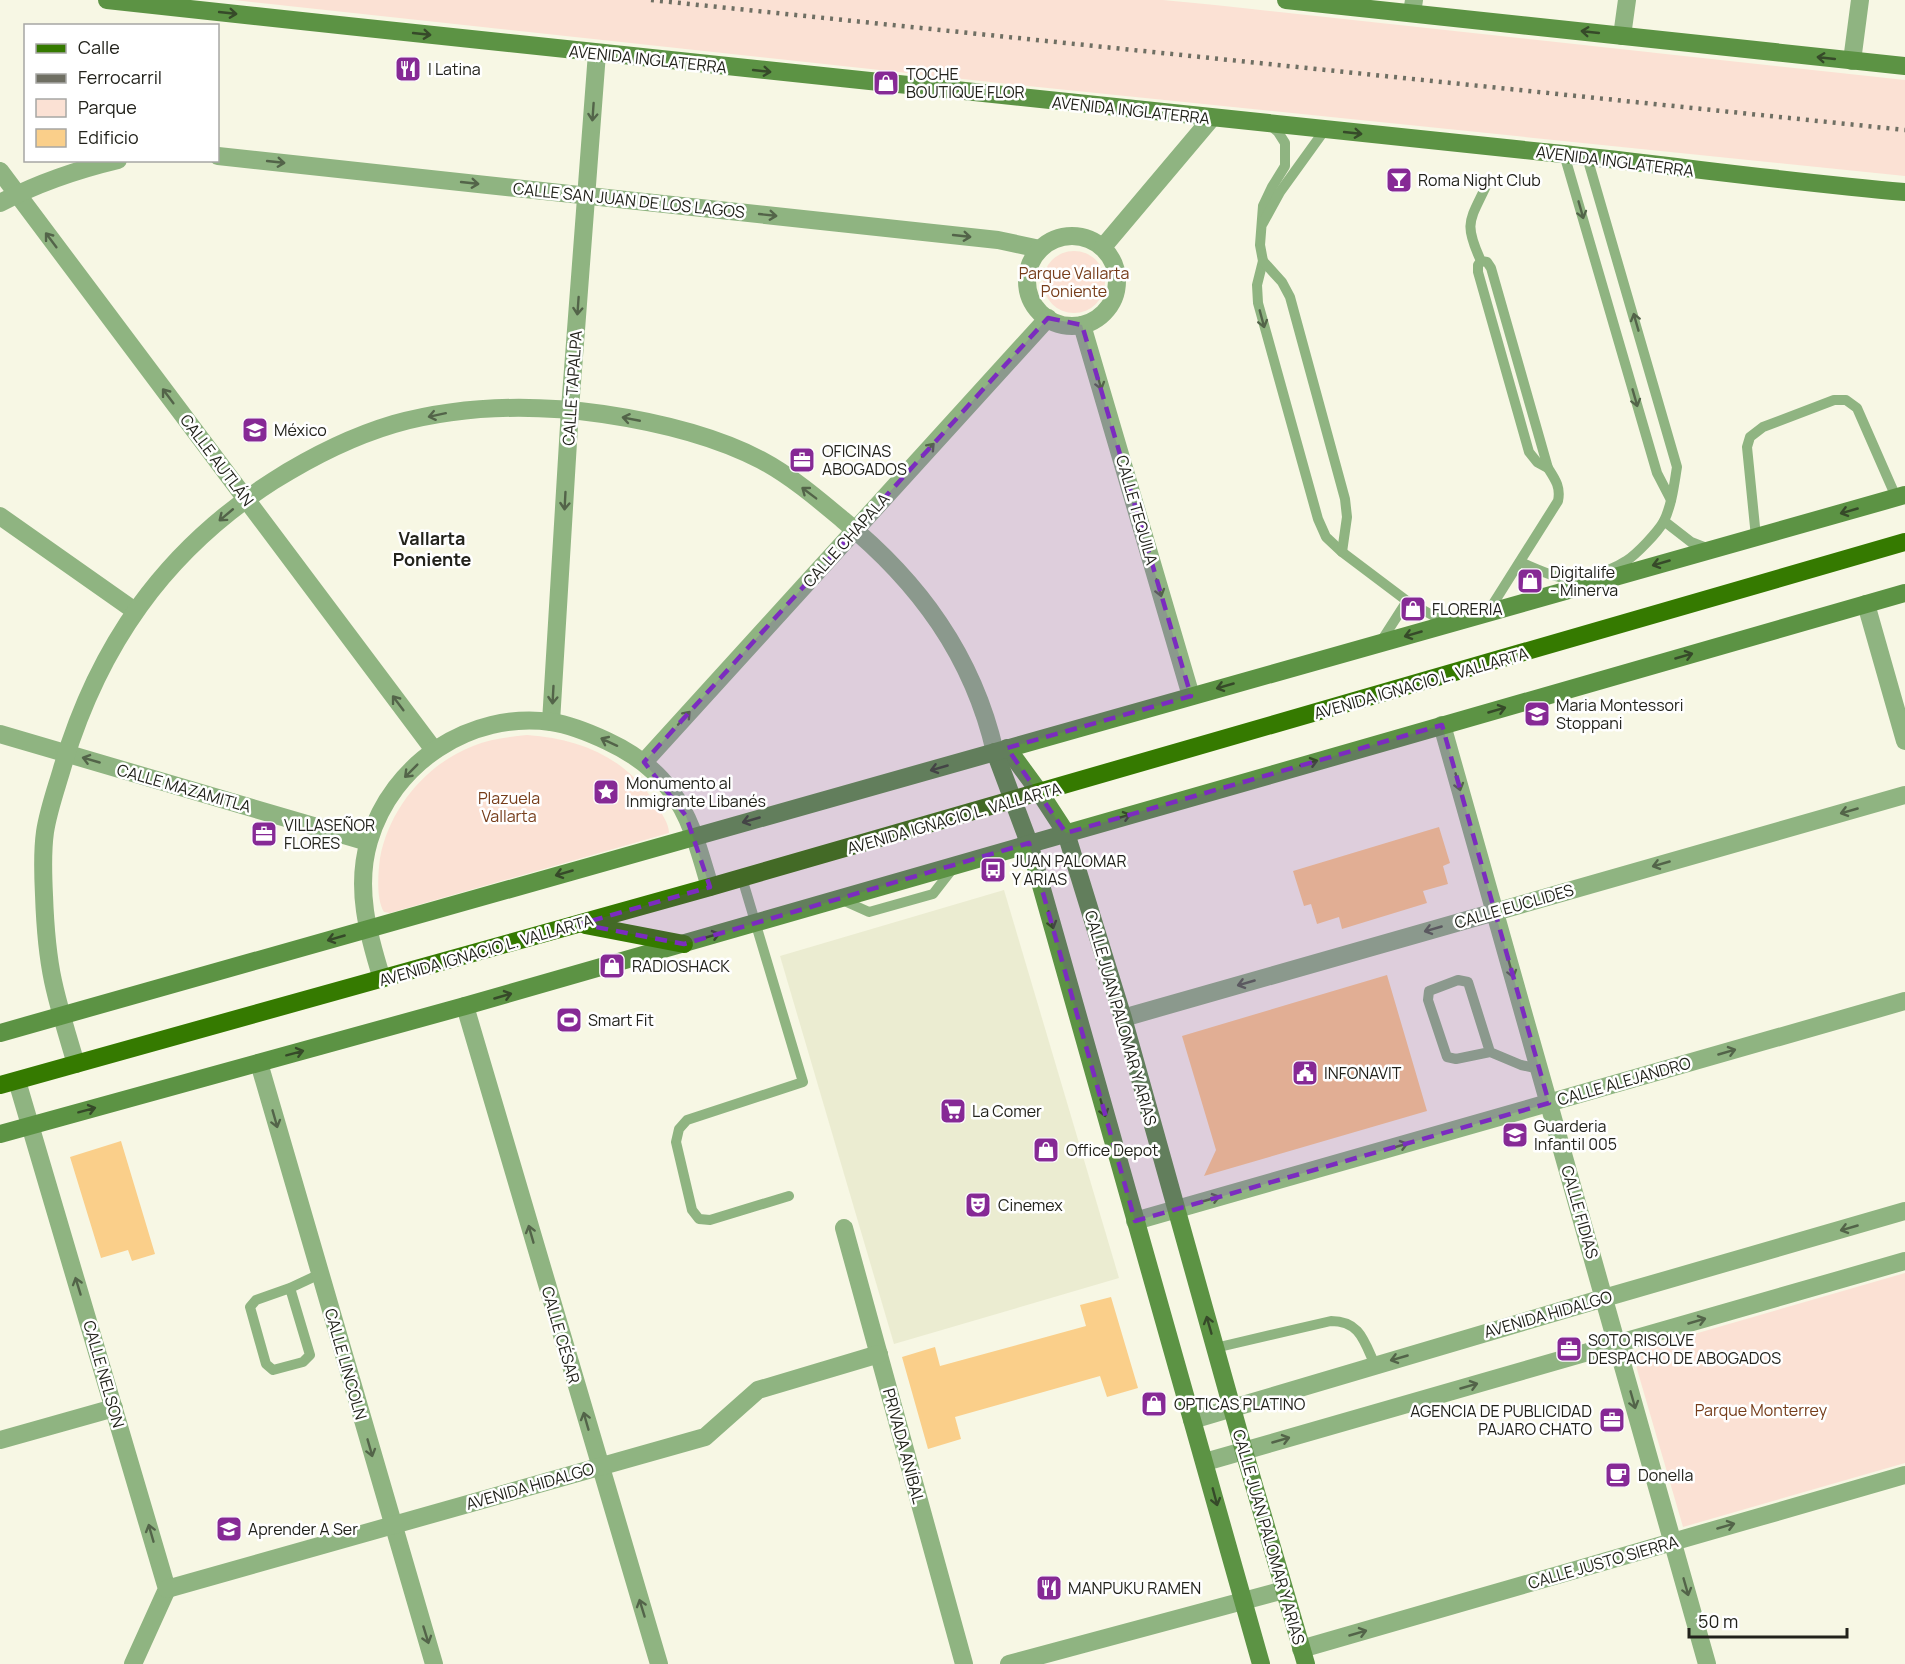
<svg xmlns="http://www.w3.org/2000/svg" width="1905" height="1664" font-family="Manrope,sans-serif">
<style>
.built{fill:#ebecd1}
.green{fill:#fbe1d4}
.building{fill:#facf8a}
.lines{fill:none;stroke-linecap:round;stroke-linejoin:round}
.lane{stroke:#8fb481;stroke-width:10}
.street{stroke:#8fb481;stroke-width:18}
.secondary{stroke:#5c9344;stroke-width:18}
.primary{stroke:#357a00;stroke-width:18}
.rail{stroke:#6f6f63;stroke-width:4.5;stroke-dasharray:3 6;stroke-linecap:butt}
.oneway{stroke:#364a29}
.oneway2{stroke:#536449}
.marked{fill:#7b2cbf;fill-opacity:0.2;stroke:#7b2cbf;stroke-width:4.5;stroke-dasharray:12 8;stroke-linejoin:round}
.labels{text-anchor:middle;stroke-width:5;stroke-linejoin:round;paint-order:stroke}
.street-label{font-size:16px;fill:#22221b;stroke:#fff}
.poi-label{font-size:16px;fill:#22221b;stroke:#fff;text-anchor:start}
.park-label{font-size:16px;fill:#763d1a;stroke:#fff}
.neighbourhood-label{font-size:18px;font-weight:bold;fill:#22221b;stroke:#fff}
</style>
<rect width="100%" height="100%" fill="#f7f7e4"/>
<path class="built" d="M1004,890L1119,1278L894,1344L780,956Z"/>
<g class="green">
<path d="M234,0H1163L1215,5L1905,80V176L1028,86Z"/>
<circle cx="1074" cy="282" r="31"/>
<path d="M527,735C581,739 625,757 656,804C661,813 669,823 669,833L390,913L384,912C376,899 378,874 380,858C389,809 426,764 473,746C490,739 508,737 527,735Z"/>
<path d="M1905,1273V1463L1683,1527L1632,1352Z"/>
</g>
<g class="building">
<path d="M1439,827L1450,863L1443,866L1448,884L1423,891L1427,903L1342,929L1339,917L1317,924L1311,904L1304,906L1293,871Z"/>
<path d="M1387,975L1427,1111L1204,1176L1216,1150L1182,1036Z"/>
<path d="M121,1141L155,1254L132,1261L128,1250L101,1258L70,1157Z"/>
<path d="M1111,1297L1138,1388L1107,1397L1100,1376L955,1417L961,1439L928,1449L902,1357L935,1347L940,1366L1086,1326L1080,1305Z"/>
</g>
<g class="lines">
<g class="lane">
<path d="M1270,125L1278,132L1285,143V166L1272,187L1263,206L1260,245L1263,261L1257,285L1258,303L1318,519L1326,537L1342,552L1407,601L1448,624"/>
<path d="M1564,154L1657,473L1671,500"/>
<path d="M1487,184C1470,221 1463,222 1481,261L1487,262L1491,268L1548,468C1555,479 1561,487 1558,501L1488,612"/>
<path d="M1263,223L1280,192L1324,131"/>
<path d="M1263,261L1282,282L1290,297L1345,499L1347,517L1342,552"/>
<path d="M1481,261L1478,265V272L1529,452L1537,462L1548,468"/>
<path d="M1664,521L1691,542L1709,549"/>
<path d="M1756,537L1747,447L1750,437L1763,427L1834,400H1846L1857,408L1896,497"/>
<path d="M1520,562C1532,567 1546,574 1559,577C1579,581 1609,572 1626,561C1636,555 1658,532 1664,521C1672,504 1674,485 1677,467L1587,157"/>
<path d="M1380,643L1407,601"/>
<path d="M742,878L803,1082L687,1120L679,1129L676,1142L692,1210L699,1219L710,1220L789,1196"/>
<path d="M840,899L869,912L933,894L954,867"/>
<path d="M1490,1052L1468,982L1458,980L1429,991L1428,1000L1447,1057L1456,1059L1490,1052L1521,1065L1540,1069"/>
<path d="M290,1288L310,1355L303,1362L273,1370L266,1364L250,1307L256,1300L290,1288L320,1274"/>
<path d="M1215,1348L1331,1321C1360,1321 1364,1341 1375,1365"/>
</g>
<g class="street">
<path d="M1412,13L1414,0"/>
<path d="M1622,36L1627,0"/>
<path d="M1852,61L1860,0"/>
<path d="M218,156L998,240L1040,249"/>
<path d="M0,171L434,750"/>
<path d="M0,203C38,183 76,170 118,160"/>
<circle cx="1072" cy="281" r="45"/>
<path d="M1103,247L1211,119"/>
<path d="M1082,325L1191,696"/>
<path d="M0,516L135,611"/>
<path d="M1866,604L1905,741"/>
<path d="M551,722L570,409L597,53"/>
<path d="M1442,725L1707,1664"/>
<path d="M0,734L368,842"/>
<path d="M644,762L1048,318"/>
<path d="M382,979C368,934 355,888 369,841C392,763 470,711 551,722C571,725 590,733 607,741C633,753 654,768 671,791C692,819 700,854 710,887"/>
<path d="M465,1006L659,1664"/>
<path d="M1123,1018L1905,795"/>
<path d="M259,1063L434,1664"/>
<path d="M76,1064C68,1037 59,1009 53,981C47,953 45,924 44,895C43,875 42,853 45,832C48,812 55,792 61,772C97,647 164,551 273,481C311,457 350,437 394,424C463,405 533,404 603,414C657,422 713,435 761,460C791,476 818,499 843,520C919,582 973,656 995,752"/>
<path d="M17,1081L167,1589L133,1664"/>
<path d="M1135,1221L1905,1001"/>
<path d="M844,1228L964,1664"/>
<path d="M1192,1420L1604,1298L1905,1211"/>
<path d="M0,1440L114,1408"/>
<path d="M1205,1462L1905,1261"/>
<path d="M167,1589L705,1437L758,1390L879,1354"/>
<path d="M1301,1649L1905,1475"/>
<path d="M1009,1664L1284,1590"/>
</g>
<g class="secondary">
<path d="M107,0C589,52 1071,105 1553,153C1670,165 1787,182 1905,192"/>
<path d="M1286,0L1905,66"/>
<path d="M1007,748L1040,793L1066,833L1123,1018L1244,1451L1306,1664"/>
<path d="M995,752L1029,843L1261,1664"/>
<path d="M0,1033L1905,495"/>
<path d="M0,1134L465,1006L1905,593"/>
</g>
<g class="primary">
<path d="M585,925L684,944"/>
<path d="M0,1085L710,887L1905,542"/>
</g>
<path class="rail" d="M651,0L1905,130"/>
</g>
<defs><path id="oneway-shaft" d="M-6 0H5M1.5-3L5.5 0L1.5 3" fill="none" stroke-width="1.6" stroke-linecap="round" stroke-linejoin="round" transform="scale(1.5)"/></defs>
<g class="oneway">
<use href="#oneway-shaft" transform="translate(228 13) rotate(6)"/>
<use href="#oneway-shaft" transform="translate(1590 32) rotate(-174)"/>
<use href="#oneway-shaft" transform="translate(422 34) rotate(6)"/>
<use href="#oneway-shaft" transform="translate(1826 58) rotate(-174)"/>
<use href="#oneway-shaft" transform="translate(762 71) rotate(6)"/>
<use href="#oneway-shaft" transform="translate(1353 133) rotate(6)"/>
<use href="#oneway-shaft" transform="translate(1849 511) rotate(164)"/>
<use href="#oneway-shaft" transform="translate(1661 563) rotate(164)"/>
<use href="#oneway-shaft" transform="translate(1413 634) rotate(164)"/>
<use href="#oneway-shaft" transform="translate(1684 656) rotate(-16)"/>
<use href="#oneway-shaft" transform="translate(1225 686) rotate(164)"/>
<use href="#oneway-shaft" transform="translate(1497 710) rotate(-16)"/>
<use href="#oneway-shaft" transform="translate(1309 763) rotate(-16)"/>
<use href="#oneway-shaft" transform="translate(939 768) rotate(164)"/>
<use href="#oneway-shaft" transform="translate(1122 817) rotate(-16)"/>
<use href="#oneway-shaft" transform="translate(751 820) rotate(164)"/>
<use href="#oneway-shaft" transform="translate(564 873) rotate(164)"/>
<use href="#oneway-shaft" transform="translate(1051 920) rotate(74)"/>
<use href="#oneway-shaft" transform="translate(711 936) rotate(-16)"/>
<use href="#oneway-shaft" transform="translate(336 938) rotate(164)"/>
<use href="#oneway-shaft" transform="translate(503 996) rotate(-16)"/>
<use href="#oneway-shaft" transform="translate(295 1053) rotate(-15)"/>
<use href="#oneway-shaft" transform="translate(1103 1108) rotate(74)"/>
<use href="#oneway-shaft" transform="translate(87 1110) rotate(-15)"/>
<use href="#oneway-shaft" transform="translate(1209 1325) rotate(-106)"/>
<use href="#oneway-shaft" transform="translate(1215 1497) rotate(75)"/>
</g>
<g class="oneway2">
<use href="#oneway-shaft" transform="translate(593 112) rotate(94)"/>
<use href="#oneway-shaft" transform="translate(276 162) rotate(6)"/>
<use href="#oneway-shaft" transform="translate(470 183) rotate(6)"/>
<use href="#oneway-shaft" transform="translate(1581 210) rotate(74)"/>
<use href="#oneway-shaft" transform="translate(768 215) rotate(6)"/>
<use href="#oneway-shaft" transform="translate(962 236) rotate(6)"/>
<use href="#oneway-shaft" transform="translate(51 240) rotate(-127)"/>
<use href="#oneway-shaft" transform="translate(578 306) rotate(94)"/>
<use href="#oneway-shaft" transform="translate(1262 319) rotate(75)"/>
<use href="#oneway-shaft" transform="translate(1636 322) rotate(-106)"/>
<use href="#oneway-shaft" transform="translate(1099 381) rotate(74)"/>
<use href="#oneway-shaft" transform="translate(168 396) rotate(-127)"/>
<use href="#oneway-shaft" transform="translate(1635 398) rotate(74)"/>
<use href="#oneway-shaft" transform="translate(437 415) rotate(168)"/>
<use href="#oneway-shaft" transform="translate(631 419) rotate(-169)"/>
<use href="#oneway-shaft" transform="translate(928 450) rotate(-48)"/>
<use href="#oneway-shaft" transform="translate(809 493) rotate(-143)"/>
<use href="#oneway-shaft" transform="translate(565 501) rotate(93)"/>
<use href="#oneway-shaft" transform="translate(226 515) rotate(140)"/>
<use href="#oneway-shaft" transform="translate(1159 588) rotate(74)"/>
<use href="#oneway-shaft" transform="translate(553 695) rotate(93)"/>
<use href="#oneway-shaft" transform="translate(398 703) rotate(-127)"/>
<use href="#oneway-shaft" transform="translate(684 718) rotate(-48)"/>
<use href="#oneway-shaft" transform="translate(609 742) rotate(-155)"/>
<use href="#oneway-shaft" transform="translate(91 760) rotate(-164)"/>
<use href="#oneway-shaft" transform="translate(411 771) rotate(135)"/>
<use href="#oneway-shaft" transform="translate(1458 782) rotate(74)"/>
<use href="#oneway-shaft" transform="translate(1849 811) rotate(164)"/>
<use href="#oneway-shaft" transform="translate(1661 864) rotate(164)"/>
<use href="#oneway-shaft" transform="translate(1433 929) rotate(164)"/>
<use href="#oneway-shaft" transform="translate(1511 969) rotate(74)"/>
<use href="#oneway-shaft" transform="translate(1246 983) rotate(164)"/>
<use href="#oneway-shaft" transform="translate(1727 1052) rotate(-16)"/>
<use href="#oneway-shaft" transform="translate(275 1119) rotate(74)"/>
<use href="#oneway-shaft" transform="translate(1399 1146) rotate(-16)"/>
<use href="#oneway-shaft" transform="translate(1211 1199) rotate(-16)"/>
<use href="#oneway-shaft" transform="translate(1849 1228) rotate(164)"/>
<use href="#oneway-shaft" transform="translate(531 1234) rotate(-106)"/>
<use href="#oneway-shaft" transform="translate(78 1286) rotate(-107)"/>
<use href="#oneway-shaft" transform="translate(1697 1321) rotate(-16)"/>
<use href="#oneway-shaft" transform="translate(1399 1358) rotate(164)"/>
<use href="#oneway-shaft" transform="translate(1469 1386) rotate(-16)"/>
<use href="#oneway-shaft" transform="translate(1633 1400) rotate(74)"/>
<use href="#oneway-shaft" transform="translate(586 1421) rotate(-106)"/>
<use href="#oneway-shaft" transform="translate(1281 1440) rotate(-16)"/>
<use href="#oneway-shaft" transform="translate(370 1448) rotate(74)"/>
<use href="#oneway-shaft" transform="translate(1726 1526) rotate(-16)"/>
<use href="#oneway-shaft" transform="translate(151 1533) rotate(-106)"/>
<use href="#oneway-shaft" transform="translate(1686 1587) rotate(74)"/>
<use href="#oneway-shaft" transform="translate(642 1608) rotate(-107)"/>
<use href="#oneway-shaft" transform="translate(1358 1633) rotate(-16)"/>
<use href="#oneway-shaft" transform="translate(426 1635) rotate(73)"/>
</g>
<path class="marked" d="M1048,318L1082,325L1191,696L1007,748L1066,833L1442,725L1549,1103L1135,1221L1029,843L684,944L580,924L710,887L686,816L644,762Z"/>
<defs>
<g id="restaurant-square" transform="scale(1.35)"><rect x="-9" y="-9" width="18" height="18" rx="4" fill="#862995" stroke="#fff"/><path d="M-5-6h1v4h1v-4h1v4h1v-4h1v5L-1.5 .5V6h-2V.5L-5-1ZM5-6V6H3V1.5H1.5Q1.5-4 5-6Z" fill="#fff"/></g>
<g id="shop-square" transform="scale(1.35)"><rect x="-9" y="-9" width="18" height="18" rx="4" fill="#862995" stroke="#fff"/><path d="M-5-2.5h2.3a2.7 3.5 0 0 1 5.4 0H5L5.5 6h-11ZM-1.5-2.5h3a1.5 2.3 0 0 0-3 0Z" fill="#fff"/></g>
<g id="bar-square" transform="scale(1.35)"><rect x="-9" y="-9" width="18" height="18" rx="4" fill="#862995" stroke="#fff"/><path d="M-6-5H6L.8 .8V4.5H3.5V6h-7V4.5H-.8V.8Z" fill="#fff"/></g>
<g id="school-square" transform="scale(1.35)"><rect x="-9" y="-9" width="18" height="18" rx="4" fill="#862995" stroke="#fff"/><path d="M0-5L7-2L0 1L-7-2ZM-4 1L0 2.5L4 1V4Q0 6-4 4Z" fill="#fff"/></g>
<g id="office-square" transform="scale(1.35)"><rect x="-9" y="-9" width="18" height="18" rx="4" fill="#862995" stroke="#fff"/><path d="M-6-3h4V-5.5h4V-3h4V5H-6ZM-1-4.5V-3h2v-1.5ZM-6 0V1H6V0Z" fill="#fff"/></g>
<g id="sight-square" transform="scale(1.35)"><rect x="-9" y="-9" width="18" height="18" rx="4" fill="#862995" stroke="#fff"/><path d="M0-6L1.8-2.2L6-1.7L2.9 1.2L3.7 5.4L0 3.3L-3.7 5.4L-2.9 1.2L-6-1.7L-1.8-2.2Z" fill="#fff"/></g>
<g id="bus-square" transform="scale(1.35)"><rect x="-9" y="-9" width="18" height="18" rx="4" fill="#862995" stroke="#fff"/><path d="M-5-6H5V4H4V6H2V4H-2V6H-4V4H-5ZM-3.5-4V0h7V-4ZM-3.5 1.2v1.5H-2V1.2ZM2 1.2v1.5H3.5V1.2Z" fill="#fff"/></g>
<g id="stadium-square" transform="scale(1.35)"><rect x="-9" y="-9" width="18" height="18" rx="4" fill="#862995" stroke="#fff"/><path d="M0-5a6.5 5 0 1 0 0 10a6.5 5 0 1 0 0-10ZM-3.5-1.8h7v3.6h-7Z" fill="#fff"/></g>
<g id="civic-square" transform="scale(1.35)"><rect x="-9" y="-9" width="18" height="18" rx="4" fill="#862995" stroke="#fff"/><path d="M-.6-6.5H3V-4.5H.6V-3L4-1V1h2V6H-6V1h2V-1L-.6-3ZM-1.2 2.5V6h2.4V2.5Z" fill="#fff"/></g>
<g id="supermarket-square" transform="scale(1.35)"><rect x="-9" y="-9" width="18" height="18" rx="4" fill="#862995" stroke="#fff"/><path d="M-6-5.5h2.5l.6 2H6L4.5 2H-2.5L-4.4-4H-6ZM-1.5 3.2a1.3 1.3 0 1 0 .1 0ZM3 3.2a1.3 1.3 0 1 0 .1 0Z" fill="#fff"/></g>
<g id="theatre-square" transform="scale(1.35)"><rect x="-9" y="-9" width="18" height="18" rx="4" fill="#862995" stroke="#fff"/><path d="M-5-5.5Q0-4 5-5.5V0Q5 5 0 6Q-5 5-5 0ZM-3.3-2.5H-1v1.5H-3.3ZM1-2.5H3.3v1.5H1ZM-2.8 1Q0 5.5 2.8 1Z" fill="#fff"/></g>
<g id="cafe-square" transform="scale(1.35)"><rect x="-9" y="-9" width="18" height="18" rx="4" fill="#862995" stroke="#fff"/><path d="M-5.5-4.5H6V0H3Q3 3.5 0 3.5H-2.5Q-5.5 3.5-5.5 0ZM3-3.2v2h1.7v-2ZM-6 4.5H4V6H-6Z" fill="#fff"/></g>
</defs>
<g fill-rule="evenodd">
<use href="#restaurant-square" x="408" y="69"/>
<use href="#shop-square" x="886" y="83"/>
<use href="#bar-square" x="1399" y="180"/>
<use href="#school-square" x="255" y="430"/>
<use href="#office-square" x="802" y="460"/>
<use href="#shop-square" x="1530" y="581"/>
<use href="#shop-square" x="1413" y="609"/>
<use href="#school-square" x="1537" y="714"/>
<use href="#sight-square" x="606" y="792"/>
<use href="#office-square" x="264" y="834"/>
<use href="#bus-square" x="993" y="870"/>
<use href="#shop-square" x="612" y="966"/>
<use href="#stadium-square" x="569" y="1020"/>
<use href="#civic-square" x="1305" y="1073"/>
<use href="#supermarket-square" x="953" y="1111"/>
<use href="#school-square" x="1515" y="1135"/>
<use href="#shop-square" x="1046" y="1150"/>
<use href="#theatre-square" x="978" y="1205"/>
<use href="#office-square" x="1569" y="1349"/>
<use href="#shop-square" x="1154" y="1404"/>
<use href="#office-square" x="1612" y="1420"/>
<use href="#cafe-square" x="1618" y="1475"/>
<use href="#school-square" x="229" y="1529"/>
<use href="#restaurant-square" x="1049" y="1588"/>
</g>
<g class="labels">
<g class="street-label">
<text transform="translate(648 59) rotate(6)" y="6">AVENIDA INGLATERRA</text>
<text transform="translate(1131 110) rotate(6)" y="6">AVENIDA INGLATERRA</text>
<text transform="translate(1615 161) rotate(7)" y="6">AVENIDA INGLATERRA</text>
<text transform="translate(629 200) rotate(6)" y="6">CALLE SAN JUAN DE LOS LAGOS</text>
<text transform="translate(572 388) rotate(-86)" y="6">CALLE TAPALPA</text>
<text transform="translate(217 460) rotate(53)" y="6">CALLE AUTLÁN</text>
<text transform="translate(1137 510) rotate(74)" y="6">CALLE TEQUILA</text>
<text transform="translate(846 540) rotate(-48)" y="6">CALLE CHAPALA</text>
<text transform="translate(1421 683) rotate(-16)" y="6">AVENIDA IGNACIO L. VALLARTA</text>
<text transform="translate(184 788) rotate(16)" y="6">CALLE MAZAMITLA</text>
<text transform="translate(954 818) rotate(-16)" y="6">AVENIDA IGNACIO L. VALLARTA</text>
<text transform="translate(1514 906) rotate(-16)" y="6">CALLE EUCLIDES</text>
<text transform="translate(486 950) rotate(-16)" y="6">AVENIDA IGNACIO L. VALLARTA</text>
<text transform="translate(1121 1018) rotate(74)" y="6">CALLE JUAN PALOMAR Y ARIAS</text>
<text transform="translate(1624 1081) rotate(-16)" y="6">CALLE ALEJANDRO</text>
<text transform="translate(1580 1212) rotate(74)" y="6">CALLE FIDIAS</text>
<text transform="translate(1548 1314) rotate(-16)" y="6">AVENIDA HIDALGO</text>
<text transform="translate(561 1335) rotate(74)" y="6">CALLE CÉSAR</text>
<text transform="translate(346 1364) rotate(74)" y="6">CALLE LINCOLN</text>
<text transform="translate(104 1374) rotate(74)" y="6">CALLE NELSON</text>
<text transform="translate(904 1446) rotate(75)" y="6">PRIVADA ANÍBAL</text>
<text transform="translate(530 1486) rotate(-16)" y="6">AVENIDA HIDALGO</text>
<text transform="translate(1269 1537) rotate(74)" y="6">CALLE JUAN PALOMAR Y ARIAS</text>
<text transform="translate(1603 1562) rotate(-16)" y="6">CALLE JUSTO SIERRA</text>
</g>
<g class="poi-label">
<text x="428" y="75">I Latina</text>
<text x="906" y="80">TOCHE<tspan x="906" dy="18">BOUTIQUE FLOR</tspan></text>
<text x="1418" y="186">Roma Night Club</text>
<text x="274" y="436">México</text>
<text x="822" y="457">OFICINAS<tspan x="822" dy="18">ABOGADOS</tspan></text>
<text x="1550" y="578">Digitalife<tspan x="1550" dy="18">- Minerva</tspan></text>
<text x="1432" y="615">FLORERIA</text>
<text x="1556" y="711">Maria Montessori<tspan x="1556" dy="18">Stoppani</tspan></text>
<text x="626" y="789">Monumento al<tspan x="626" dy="18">Inmigrante Libanés</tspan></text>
<text x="284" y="831">VILLASEÑOR<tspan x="284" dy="18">FLORES</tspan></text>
<text x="1012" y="867">JUAN PALOMAR<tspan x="1012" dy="18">Y ARIAS</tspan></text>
<text x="632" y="972">RADIOSHACK</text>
<text x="588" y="1026">Smart Fit</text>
<text x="1324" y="1079">INFONAVIT</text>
<text x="972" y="1117">La Comer</text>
<text x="1534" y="1132">Guarderia<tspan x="1534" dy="18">Infantil 005</tspan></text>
<text x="1066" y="1156">Office Depot</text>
<text x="998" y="1211">Cinemex</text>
<text x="1588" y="1346">SOTO RISOLVE<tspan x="1588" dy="18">DESPACHO DE ABOGADOS</tspan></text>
<text x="1174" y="1410">OPTICAS PLATINO</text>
<text x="1592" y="1417" text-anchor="end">AGENCIA DE PUBLICIDAD<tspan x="1592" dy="18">PAJARO CHATO</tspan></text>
<text x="1638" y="1481">Donella</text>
<text x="248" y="1535">Aprender A Ser</text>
<text x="1068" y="1594">MANPUKU RAMEN</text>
</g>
<g class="park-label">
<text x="1074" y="279">Parque Vallarta<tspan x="1074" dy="18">Poniente</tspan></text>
<text x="509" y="804">Plazuela<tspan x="509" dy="18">Vallarta</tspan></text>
<text x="1761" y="1416">Parque Monterrey</text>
</g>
<g class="neighbourhood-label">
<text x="432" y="545">Vallarta<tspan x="432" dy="21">Poniente</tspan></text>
</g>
</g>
<rect x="24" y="24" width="195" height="138" fill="#ffffff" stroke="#a7a7a4" stroke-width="1.5"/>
<rect x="36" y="44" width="30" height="9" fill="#357a00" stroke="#a7a7a4" stroke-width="1.5"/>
<text x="78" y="54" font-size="18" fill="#22221b">Calle</text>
<rect x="36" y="74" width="30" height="9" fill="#6f6f63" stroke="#a7a7a4" stroke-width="1.5"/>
<text x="78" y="84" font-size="18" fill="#22221b">Ferrocarril</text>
<rect x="36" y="99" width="30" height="18" fill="#fbe1d4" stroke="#a7a7a4" stroke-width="1.5"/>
<text x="78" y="114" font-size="18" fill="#22221b">Parque</text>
<rect x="36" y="129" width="30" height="18" fill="#facf8a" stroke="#a7a7a4" stroke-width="1.5"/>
<text x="78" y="144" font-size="18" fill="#22221b">Edificio</text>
<path d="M1689 1628v9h158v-9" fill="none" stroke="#22221b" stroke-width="3"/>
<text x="1698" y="1628" font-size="18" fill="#22221b" stroke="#ffffff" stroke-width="4.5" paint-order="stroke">50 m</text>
</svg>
